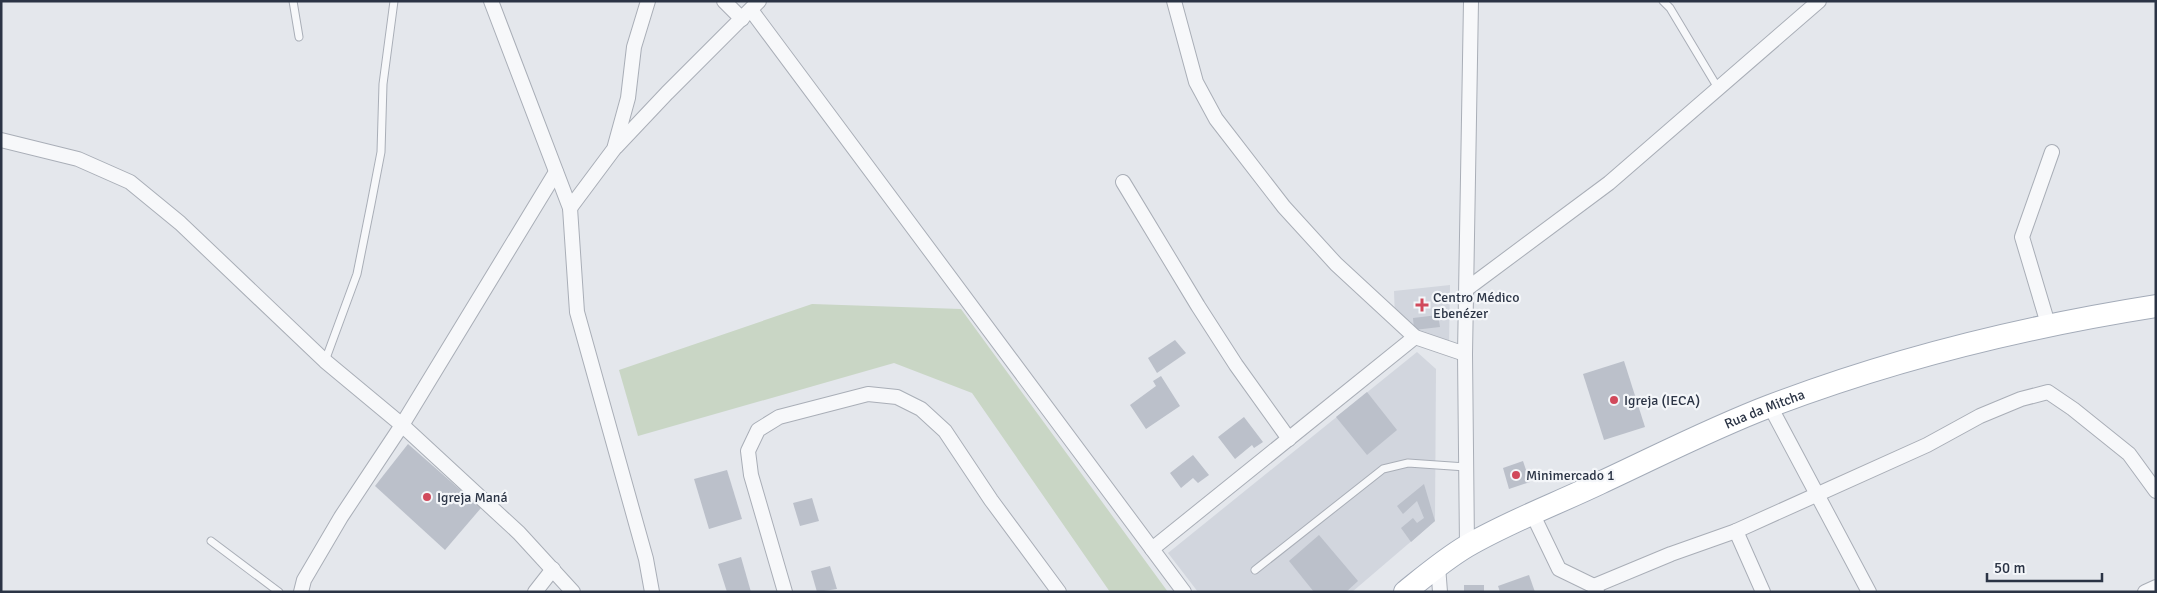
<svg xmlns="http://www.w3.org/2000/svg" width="2157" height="593" font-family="Signika,sans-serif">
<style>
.built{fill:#d2d6de}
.green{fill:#c9d6c5}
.building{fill:#bbc0ca}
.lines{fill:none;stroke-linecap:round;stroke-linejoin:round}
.service-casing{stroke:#a9aeb7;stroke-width:9}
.minor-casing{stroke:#a9aeb7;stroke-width:16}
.primary-casing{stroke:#a3abb8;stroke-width:24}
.service{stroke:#f7f8fa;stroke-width:7}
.minor{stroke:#f7f8fa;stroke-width:14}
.primary{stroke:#fff;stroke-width:22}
.poi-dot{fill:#d1495b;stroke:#f4f6f9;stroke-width:2}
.labels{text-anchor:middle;stroke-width:4.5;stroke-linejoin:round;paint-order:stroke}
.poi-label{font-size:14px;fill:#2b3445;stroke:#f4f6f9;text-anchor:start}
.street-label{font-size:14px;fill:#2b3445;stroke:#f4f6f9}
</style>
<rect width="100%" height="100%" fill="#e4e7ec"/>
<g class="built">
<path d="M1450,285L1449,344L1415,337L1395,319L1394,291Z"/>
<path d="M1417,352L1436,369L1435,521L1352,592H1198L1168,553Z"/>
</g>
<path class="green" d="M812,304L961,309L1168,592H1110L972,393L894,363L638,436L619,370Z"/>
<g class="building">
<path d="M1438,315L1440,327L1414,330L1413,318Z"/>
<path d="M1175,340L1186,353L1157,373L1148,358Z"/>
<path d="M1624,361L1645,427L1604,440L1583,374Z"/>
<path d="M1161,376L1180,406L1146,429L1130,405L1156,386L1153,381Z"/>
<path d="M1367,392L1397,430L1367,455L1336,417Z"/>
<path d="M1244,417L1263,442L1254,448L1252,445L1235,459L1218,437Z"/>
<path d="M408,444L481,508L445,550L375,486Z"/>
<path d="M1193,455L1209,475L1198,483L1193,478L1181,488L1170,473Z"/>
<path d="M1523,461L1530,482L1509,489L1503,468Z"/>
<path d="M727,470L742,519L709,529L694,479Z"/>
<path d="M1424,484L1435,521L1411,542L1401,528L1413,518L1417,523L1424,518L1417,501L1403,514L1397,506Z"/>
<path d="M812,498L819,521L800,526L793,503Z"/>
<path d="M1319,535L1358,581L1346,592H1314L1289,561Z"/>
<path d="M741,557L751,592H727L718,564Z"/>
<path d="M830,566L837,589L817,592L811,571Z"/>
<path d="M1529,575L1535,592H1500L1498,586Z"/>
<rect x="1464" y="585" width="20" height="7"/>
</g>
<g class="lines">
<g class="service-casing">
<g id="service">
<path d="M293,1L299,37"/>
<path d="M1663,1L1670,8L1718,88"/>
<path d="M325,361L357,274L371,204L381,152L383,84L394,1"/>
<path d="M211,541L279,592"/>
<path d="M1255,570L1383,469L1408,463L1466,467"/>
</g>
</g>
<g class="minor-casing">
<g id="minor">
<path d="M491,1L570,208L577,312L646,559L652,592"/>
<path d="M724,1L742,19"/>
<path d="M1174,1L1196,82L1216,119L1284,207L1336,264L1415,337L1465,354"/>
<path d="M751,10L1184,592"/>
<path d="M1,140L78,159L130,182L180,223L325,361L402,425L519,533L573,592"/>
<path d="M616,147L667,93L759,1"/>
<path d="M1123,182L1198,306L1236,365L1289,439"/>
<path d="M570,208L614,149L628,98L634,47L648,1"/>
<path d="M1468,288L1609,183L1819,1"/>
<path d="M2048,324L2022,237L2052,152"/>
<path d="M1770,406L1869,592"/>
<path d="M1532,513L1559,569L1594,586L1597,592"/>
<path d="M1736,531L1763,592"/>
<path d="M1467,546L1465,354L1471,1"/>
<path d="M1152,549L1415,337"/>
<path d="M1438,566L1440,592"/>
<path d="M1594,586L1671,554L1736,531L1927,445L1980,416L2021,399L2048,392L2073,409L2129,454L2156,491"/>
<path d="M301,592L304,580L341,517L402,425L556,172"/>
<path d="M535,592L553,569"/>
<path d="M785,592L751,475L748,451L758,430L779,417L868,394L897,397L921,409L945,431L991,500L1059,592"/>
<path d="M2145,592L2156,587"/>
</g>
</g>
<g class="primary-casing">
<g id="primary">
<path id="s1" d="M1405,592C1425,576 1445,559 1467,546C1510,521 1556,504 1600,483C1656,457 1712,428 1770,406C1896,358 2023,327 2156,306"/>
</g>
</g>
<use href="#service" class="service"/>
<use href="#minor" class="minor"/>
<use href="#primary" class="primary"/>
</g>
<g class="poi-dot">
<path d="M1419.5 297.5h5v5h5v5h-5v5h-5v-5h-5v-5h5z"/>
<circle cx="1614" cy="400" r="5"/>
<circle cx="1516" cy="475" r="5"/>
<circle cx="427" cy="497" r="5"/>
</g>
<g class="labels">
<g class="poi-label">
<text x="1433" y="302">Centro Médico<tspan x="1433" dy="16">Ebenézer</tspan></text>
<text x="1624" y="405">Igreja (IECA)</text>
<text x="1526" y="480">Minimercado 1</text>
<text x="437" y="502">Igreja Maná</text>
</g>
<g class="street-label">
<text dy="5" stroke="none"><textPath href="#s1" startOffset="405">Rua da Mitcha</textPath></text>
</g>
</g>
<rect width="2157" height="593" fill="none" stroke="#2b3445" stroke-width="5"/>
<path d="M1987 573v8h115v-8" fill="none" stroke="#2b3445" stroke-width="2.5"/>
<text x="1994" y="573" font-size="15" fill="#2b3445" stroke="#f4f6f9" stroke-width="4" paint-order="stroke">50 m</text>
</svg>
